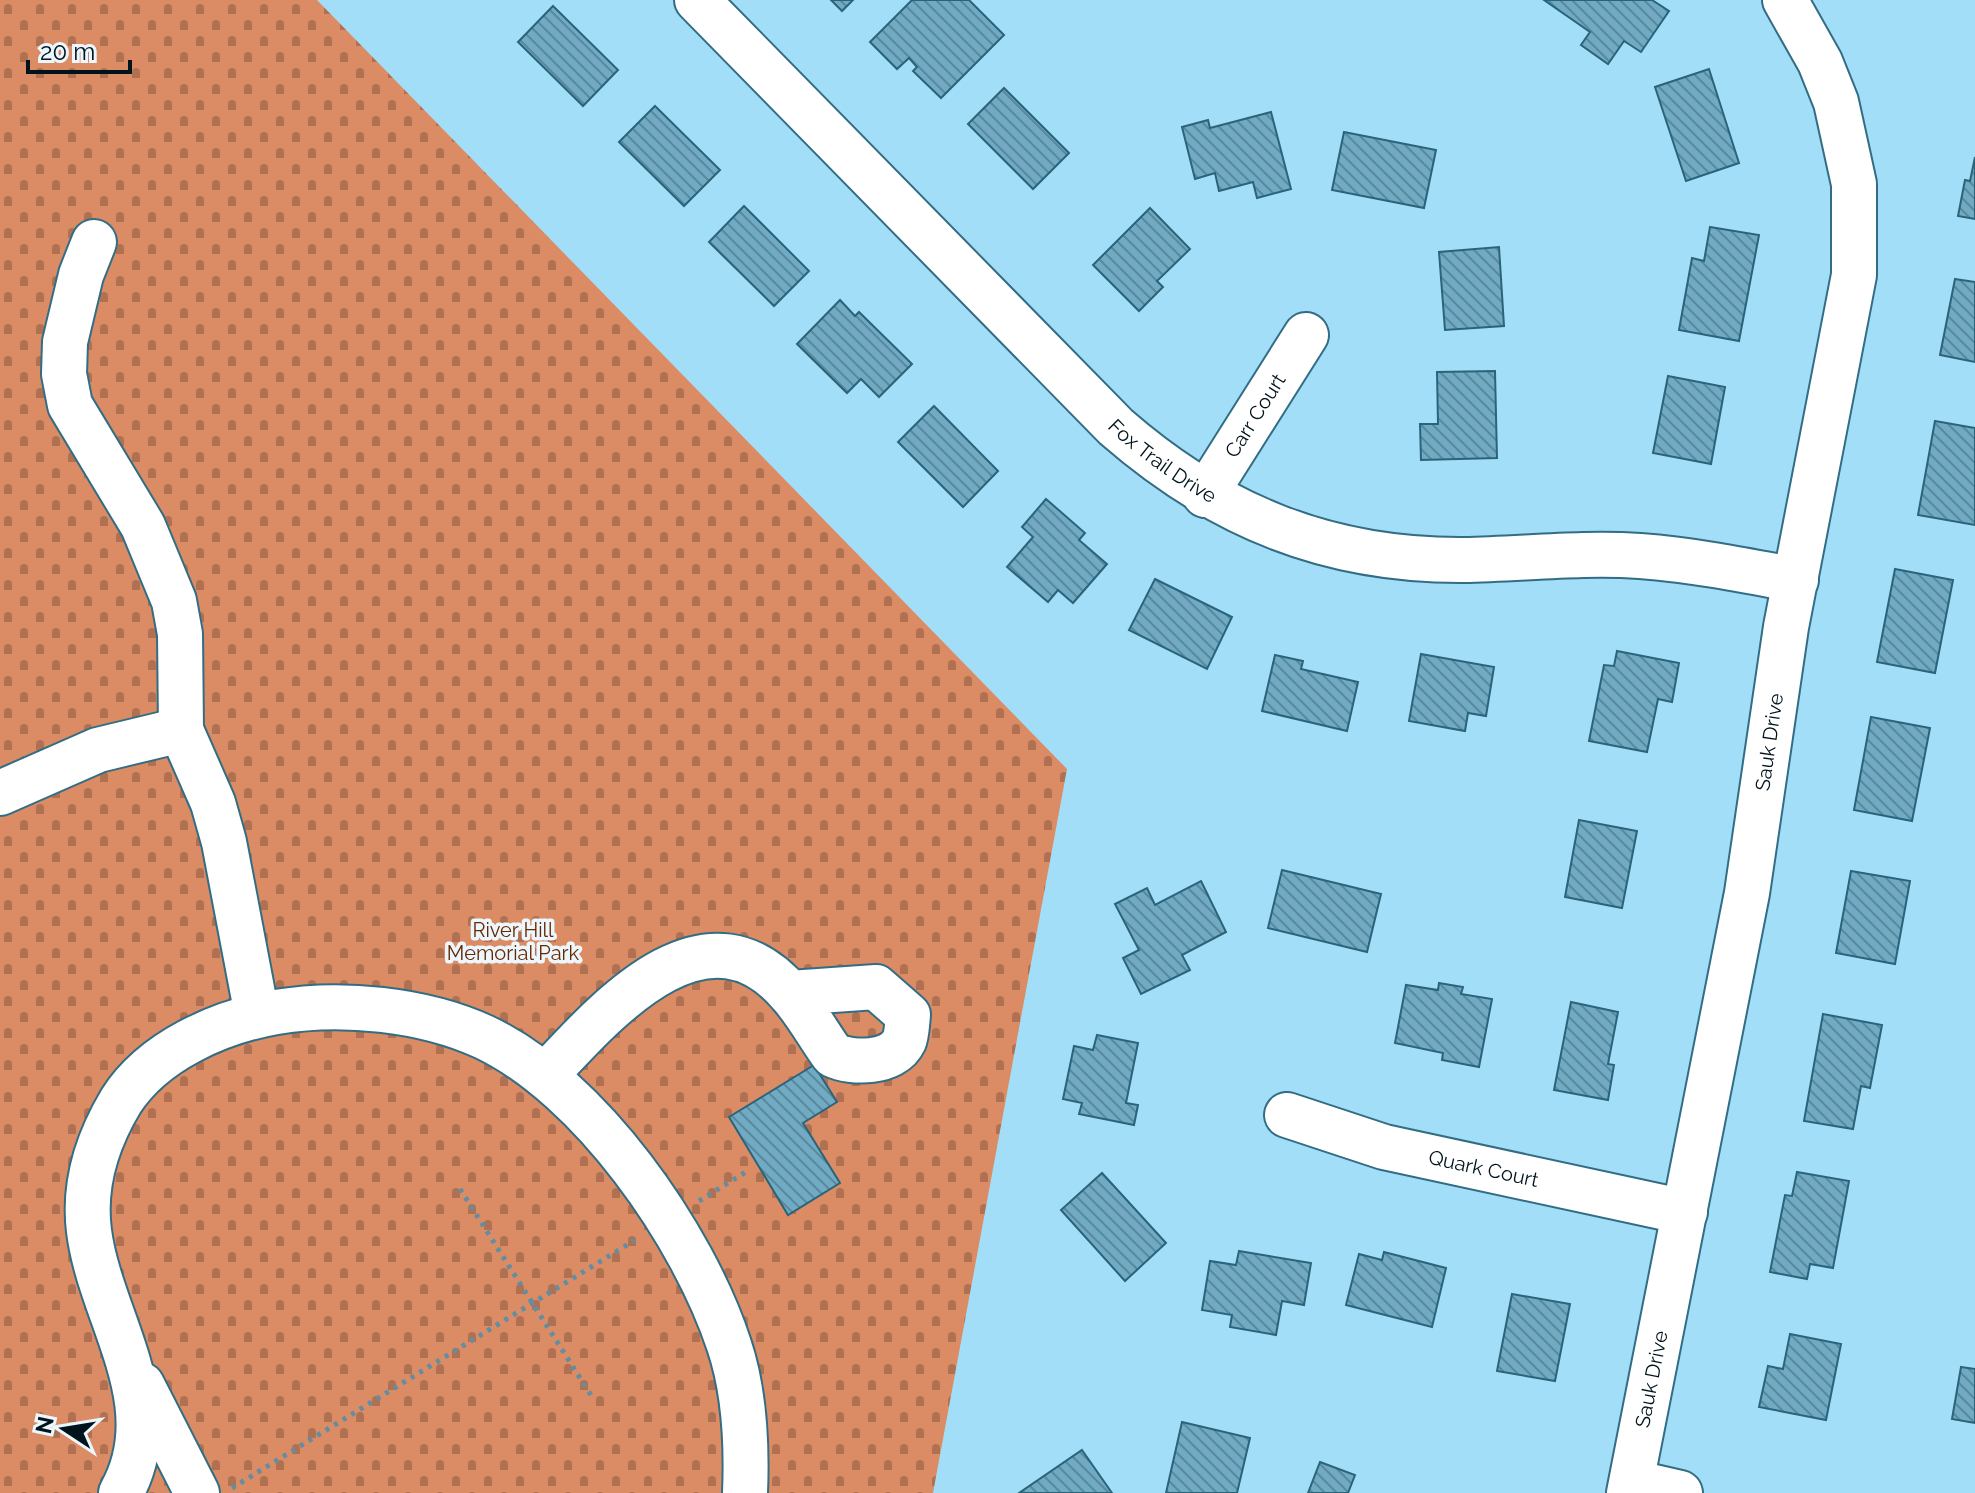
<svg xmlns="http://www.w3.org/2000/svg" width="1975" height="1493" font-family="Raleway,sans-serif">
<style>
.cemetery{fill:url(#cemetery-stones)}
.building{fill:url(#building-back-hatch);stroke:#2a647b;stroke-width:2}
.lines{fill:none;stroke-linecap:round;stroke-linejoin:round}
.minor-casing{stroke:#336d84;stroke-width:48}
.path{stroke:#638ea1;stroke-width:5;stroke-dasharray:4 6;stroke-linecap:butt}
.minor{stroke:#fff;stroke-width:44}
.labels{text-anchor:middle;stroke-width:7;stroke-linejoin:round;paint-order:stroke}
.street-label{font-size:20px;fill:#00141d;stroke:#ecf7fd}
.park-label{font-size:20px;fill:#672800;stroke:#ecf7fd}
</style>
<defs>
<pattern id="cemetery-stones" width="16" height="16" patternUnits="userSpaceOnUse" patternTransform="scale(2)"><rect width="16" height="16" fill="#db8c64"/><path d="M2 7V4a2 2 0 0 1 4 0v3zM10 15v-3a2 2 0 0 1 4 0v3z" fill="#af7152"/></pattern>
<pattern id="building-back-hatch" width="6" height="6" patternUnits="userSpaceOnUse" patternTransform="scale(2)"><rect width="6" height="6" fill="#70aac3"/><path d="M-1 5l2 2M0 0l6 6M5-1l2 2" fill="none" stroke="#5a899e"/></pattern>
</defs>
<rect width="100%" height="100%" fill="#a3def8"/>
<path class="cemetery" d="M0,0H317L1067,769L933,1493H0Z"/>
<g class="building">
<path d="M831,0H853L842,11Z"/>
<path d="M912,0H969L1004,35L941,98L913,71L917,67L909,58L897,69L870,42Z"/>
<path d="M1544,0H1652L1669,11L1641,52L1624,41L1608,64L1581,45L1590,32Z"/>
<path d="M553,6L618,70L583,106L518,42Z"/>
<path d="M1709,69L1739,163L1686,181L1655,87Z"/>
<path d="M1004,88L1069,153L1033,189L968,124Z"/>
<path d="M655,106L720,170L684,206L619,142Z"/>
<path d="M1271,112L1291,189L1257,198L1253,182L1219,191L1215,173L1195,179L1182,127L1208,120L1210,128Z"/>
<path d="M1344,132L1436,150L1424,208L1332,190Z"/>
<path d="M1975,157V219L1958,216L1965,180L1970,181Z"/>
<path d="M744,206L809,271L774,306L709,242Z"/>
<path d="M1150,208L1190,249L1157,281L1163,287L1139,311L1093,265Z"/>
<path d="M1710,227L1759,235L1739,341L1679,330L1692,258L1704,261Z"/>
<path d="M1499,247L1504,326L1445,330L1439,252Z"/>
<path d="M1955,279L1975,282V362L1940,355Z"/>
<path d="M840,300L855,316L859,312L912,364L879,397L861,379L847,393L797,344Z"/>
<path d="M1495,371L1497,458L1421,460L1420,424H1438L1437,372Z"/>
<path d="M1668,376L1725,387L1711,464L1653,453Z"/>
<path d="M934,406L998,471L963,507L898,442Z"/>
<path d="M1935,421L1975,428V525L1918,515Z"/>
<path d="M1046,499L1085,533L1079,540L1107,564L1073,603L1058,590L1048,602L1007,567L1033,537L1022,527Z"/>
<path d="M1895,569L1953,580L1935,673L1877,662Z"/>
<path d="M1155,579L1232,617L1207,669L1129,630Z"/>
<path d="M1617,651L1679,663L1672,702L1658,699L1647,752L1589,741L1604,665L1614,666Z"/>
<path d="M1421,654L1494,667L1486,716L1468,713L1465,731L1409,721Z"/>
<path d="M1275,655L1303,661L1301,669L1358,682L1347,731L1262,711Z"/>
<path d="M1871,717L1930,728L1912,821L1854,810Z"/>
<path d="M1579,820L1637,831L1622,908L1565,897Z"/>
<path d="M1282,870L1381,894L1367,952L1268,928Z"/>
<path d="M1851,871L1910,881L1895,964L1836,953Z"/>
<path d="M1201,881L1226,932L1182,955L1190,970L1141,994L1123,958L1139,950L1115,904L1147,888L1155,905Z"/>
<path d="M1439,983L1463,987L1461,994L1492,999L1479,1067L1442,1060L1443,1053L1395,1043L1406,985L1438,990Z"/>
<path d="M1571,1002L1618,1012L1608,1064L1614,1065L1608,1100L1554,1090Z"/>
<path d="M1823,1014L1882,1025L1870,1088L1861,1086L1853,1129L1804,1121Z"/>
<path d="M1097,1035L1138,1043L1126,1103L1138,1105L1134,1125L1079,1114L1082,1103L1063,1099L1074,1046L1093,1050Z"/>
<path d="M814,1065L837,1102L803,1123L840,1183L788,1215L729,1117Z"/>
<path d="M1797,1172L1849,1181L1833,1268L1810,1264L1807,1279L1770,1272L1785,1195L1792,1196Z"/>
<path d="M1102,1173L1166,1243L1125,1281L1061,1210Z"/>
<path d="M1239,1251L1311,1263L1304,1305L1282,1301L1276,1335L1230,1327L1232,1315L1202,1310L1210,1261L1236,1265Z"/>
<path d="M1384,1252L1446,1268L1432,1327L1346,1305L1359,1254L1382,1260Z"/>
<path d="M1512,1294L1570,1304L1555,1381L1497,1371Z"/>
<path d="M1790,1334L1841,1344L1826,1420L1759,1407L1768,1366L1783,1369Z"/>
<path d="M1961,1367L1975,1369V1423L1952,1419Z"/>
<path d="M1182,1422L1250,1438L1237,1493H1166Z"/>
<path d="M1082,1450L1112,1493H1019Z"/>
<path d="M1320,1462L1355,1475L1348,1493H1308Z"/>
</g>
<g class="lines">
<g class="minor-casing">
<g id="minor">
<path id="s1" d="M697,0L1116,427C1218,516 1328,561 1464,560C1522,559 1582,552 1640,556C1693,560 1744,570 1796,580"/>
<path d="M94,242L81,275L65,342L64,374L70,405L143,526L174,601L180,634L181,730L213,803L224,842L257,1015"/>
<path id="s2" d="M1205,495L1306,335"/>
<path d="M0,793L98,750L181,730"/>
<path d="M545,1076C605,1012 706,894 791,995C807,1013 819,1036 833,1055C852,1064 893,1064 904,1041C907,1034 907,1023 908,1015L876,987L790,993"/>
<path id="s3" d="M1287,1115L1384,1147L1685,1212"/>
<path d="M142,1385L197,1493"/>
<path d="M1632,1482L1680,1493"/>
<path d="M121,1493C171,1404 100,1318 89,1231C83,1184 97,1141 121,1101C153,1051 219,1022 276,1012C341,1001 423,1009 484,1037C590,1087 693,1235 729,1345C745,1392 747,1444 745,1493"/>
<path id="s4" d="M1629,1493L1747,893L1786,627L1854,275V184L1836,102L1820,62L1785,0"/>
</g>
</g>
<g class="path">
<path d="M460,1189L594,1400"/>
<path d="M699,1201L749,1170"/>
<path d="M232,1488L635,1240"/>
</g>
<use href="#minor" class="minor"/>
</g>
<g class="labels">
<g class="street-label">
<text dy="7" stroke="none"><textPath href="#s2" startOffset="94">Carr Court</textPath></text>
<text dy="7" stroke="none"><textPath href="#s1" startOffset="656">Fox Trail Drive</textPath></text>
<text dy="7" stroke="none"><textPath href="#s4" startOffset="764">Sauk Drive</textPath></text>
<text dy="7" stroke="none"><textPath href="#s3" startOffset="204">Quark Court</textPath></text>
<text dy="7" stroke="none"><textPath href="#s4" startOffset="116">Sauk Drive</textPath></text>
</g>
<g class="park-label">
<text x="513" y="937">River Hill<tspan x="513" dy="23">Memorial Park</tspan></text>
</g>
</g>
<g transform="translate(64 1429) rotate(282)" stroke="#ecf7fd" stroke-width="6" paint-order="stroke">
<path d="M0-6L14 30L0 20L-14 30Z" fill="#00141d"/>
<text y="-12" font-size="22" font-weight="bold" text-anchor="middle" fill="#00141d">N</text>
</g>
<path d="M28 60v12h102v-12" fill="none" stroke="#00141d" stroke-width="4"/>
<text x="40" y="60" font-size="24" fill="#00141d" stroke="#ecf7fd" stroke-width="6" paint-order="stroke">20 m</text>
</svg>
